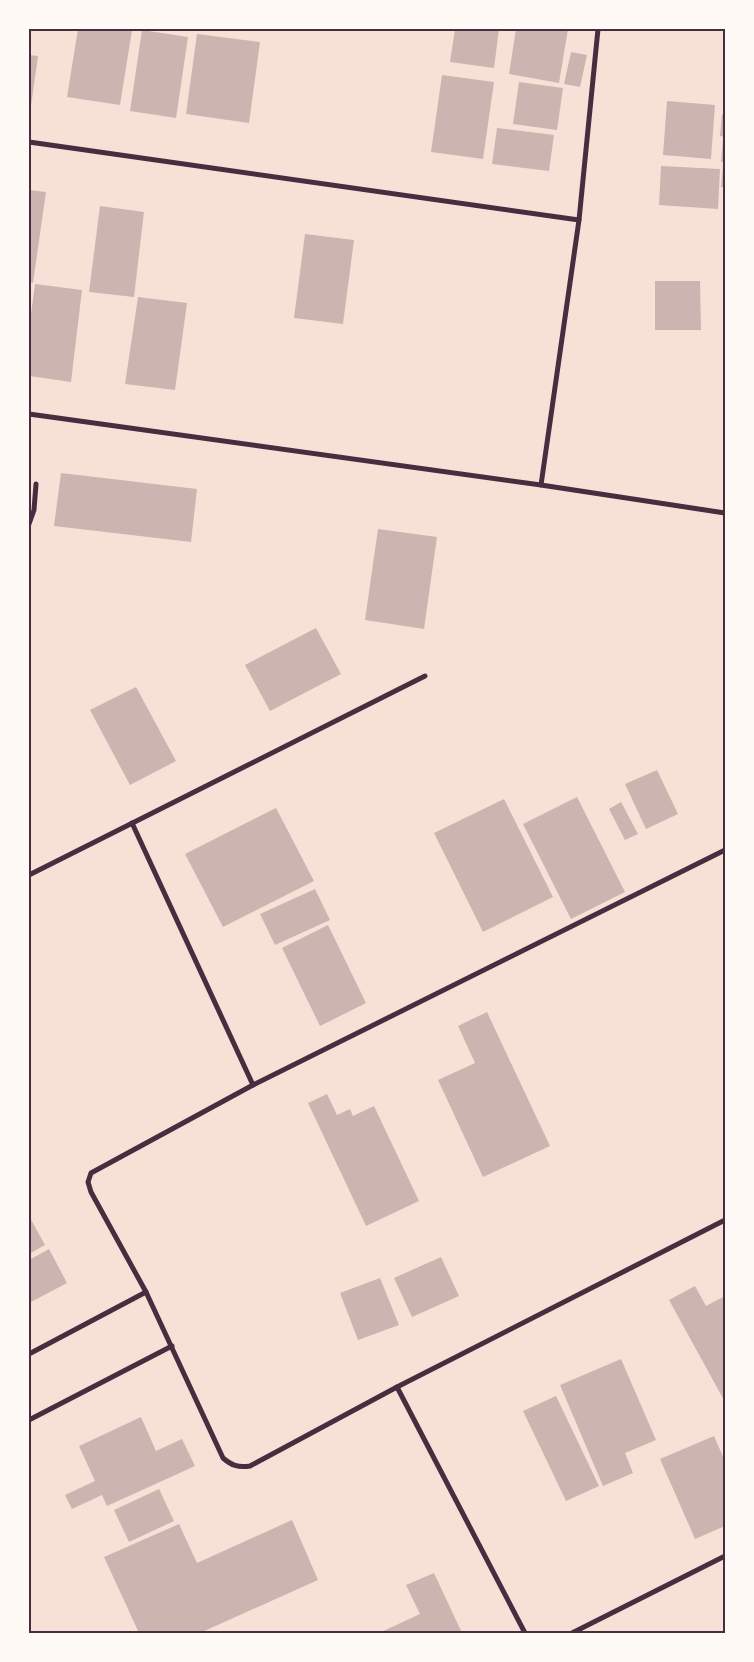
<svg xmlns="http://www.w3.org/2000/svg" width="754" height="1662" font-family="Mulish,sans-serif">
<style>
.building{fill:#ccb4b1}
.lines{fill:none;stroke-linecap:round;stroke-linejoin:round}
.minor{stroke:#4a2c40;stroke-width:5}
.neatline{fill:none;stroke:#4a2c40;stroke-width:2}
</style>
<rect width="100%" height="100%" fill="#f7e1d7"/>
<g class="building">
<path d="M78,29L132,30L120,105L67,97Z"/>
<path d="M455,29H499L494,68L450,62Z"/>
<path d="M516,29H568L559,83L509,74Z"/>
<path d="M142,30L188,37L176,118L130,111Z"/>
<path d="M197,34L260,42L249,123L186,114Z"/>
<path d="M571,52L587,55L580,87L564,84Z"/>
<path d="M29,55L38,56L30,113H29Z"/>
<path d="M442,75L494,82L483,159L431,152Z"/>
<path d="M519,82L563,88L557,130L513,124Z"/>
<path d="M667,101L715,105L711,159L663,155Z"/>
<path d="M722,114H725V137L720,136Z"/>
<path d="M497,128L554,135L549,171L492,164Z"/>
<path d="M723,139H725V162H721Z"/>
<path d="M723,165L725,166V187H721Z"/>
<path d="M661,166L720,169L718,209L659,205Z"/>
<path d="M29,190L46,192L33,283L29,282Z"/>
<path d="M100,206L144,212L134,297L89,292Z"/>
<path d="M305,234L354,240L343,324L294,318Z"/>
<path d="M655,281H700L701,330H655Z"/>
<path d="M35,284L82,290L71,382L29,376V329Z"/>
<path d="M138,297L187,303L175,390L125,384Z"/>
<path d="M61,473L197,489L191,542L54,526Z"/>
<path d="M378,529L437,537L424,629L365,620Z"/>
<path d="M316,628L341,674L270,711L245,665Z"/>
<path d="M136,687L176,761L130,785L90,710Z"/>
<path d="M657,770L678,814L646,829L625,784Z"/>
<path d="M577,797L625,892L571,919L523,824Z"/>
<path d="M504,799L553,897L483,932L434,833Z"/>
<path d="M621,802L638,834L625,840L609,809Z"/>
<path d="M276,808L314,881L223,927L185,854Z"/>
<path d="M315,889L330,920L275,945L260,914Z"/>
<path d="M328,925L366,1003L320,1026L282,948Z"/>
<path d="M487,1012L550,1146L483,1177L438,1080L475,1063L458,1026Z"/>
<path d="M327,1094L337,1115L350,1109L353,1116L374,1106L419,1201L366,1226L308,1103Z"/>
<path d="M29,1216L45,1245L29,1254Z"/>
<path d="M49,1249L67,1283L29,1303V1260Z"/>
<path d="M441,1257L459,1296L412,1317L394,1278Z"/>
<path d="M380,1278L399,1325L358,1340L340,1293Z"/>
<path d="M695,1286L706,1306L725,1296V1402L669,1300Z"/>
<path d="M621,1359L656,1440L625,1453L633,1473L603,1486L560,1385Z"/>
<path d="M556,1396L599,1486L566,1501L523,1411Z"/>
<path d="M141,1417L156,1451L182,1439L195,1466L107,1506L102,1495L72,1509L65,1495L95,1481L79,1446Z"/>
<path d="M714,1436L725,1461V1526L695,1539L660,1459Z"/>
<path d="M159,1489L174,1521L129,1542L114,1510Z"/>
<path d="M292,1520L318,1580L200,1633H139L104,1557L179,1524L197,1563Z"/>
<path d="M434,1573L462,1633H379L420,1614L406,1585Z"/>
</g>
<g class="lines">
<g class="minor">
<path d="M29,142L579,220"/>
<path d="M29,414L541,485L725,513"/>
<path d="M541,485L579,220L598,29"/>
<path d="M29,524L34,510L36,484"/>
<path d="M132,823L253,1085"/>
<path d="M725,850L253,1085L91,1173L88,1182L91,1192L146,1292L223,1458C231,1465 238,1468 250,1466L397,1387L725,1220"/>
<path d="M29,875L425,676"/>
<path d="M29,1354L146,1292"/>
<path d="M397,1387L525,1633"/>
<path d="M29,1420L172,1346"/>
<path d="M572,1633L725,1556"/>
</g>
</g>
<rect width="754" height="1662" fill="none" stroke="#fffaf5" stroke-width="60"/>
<rect x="30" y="30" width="694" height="1602" class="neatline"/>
</svg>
